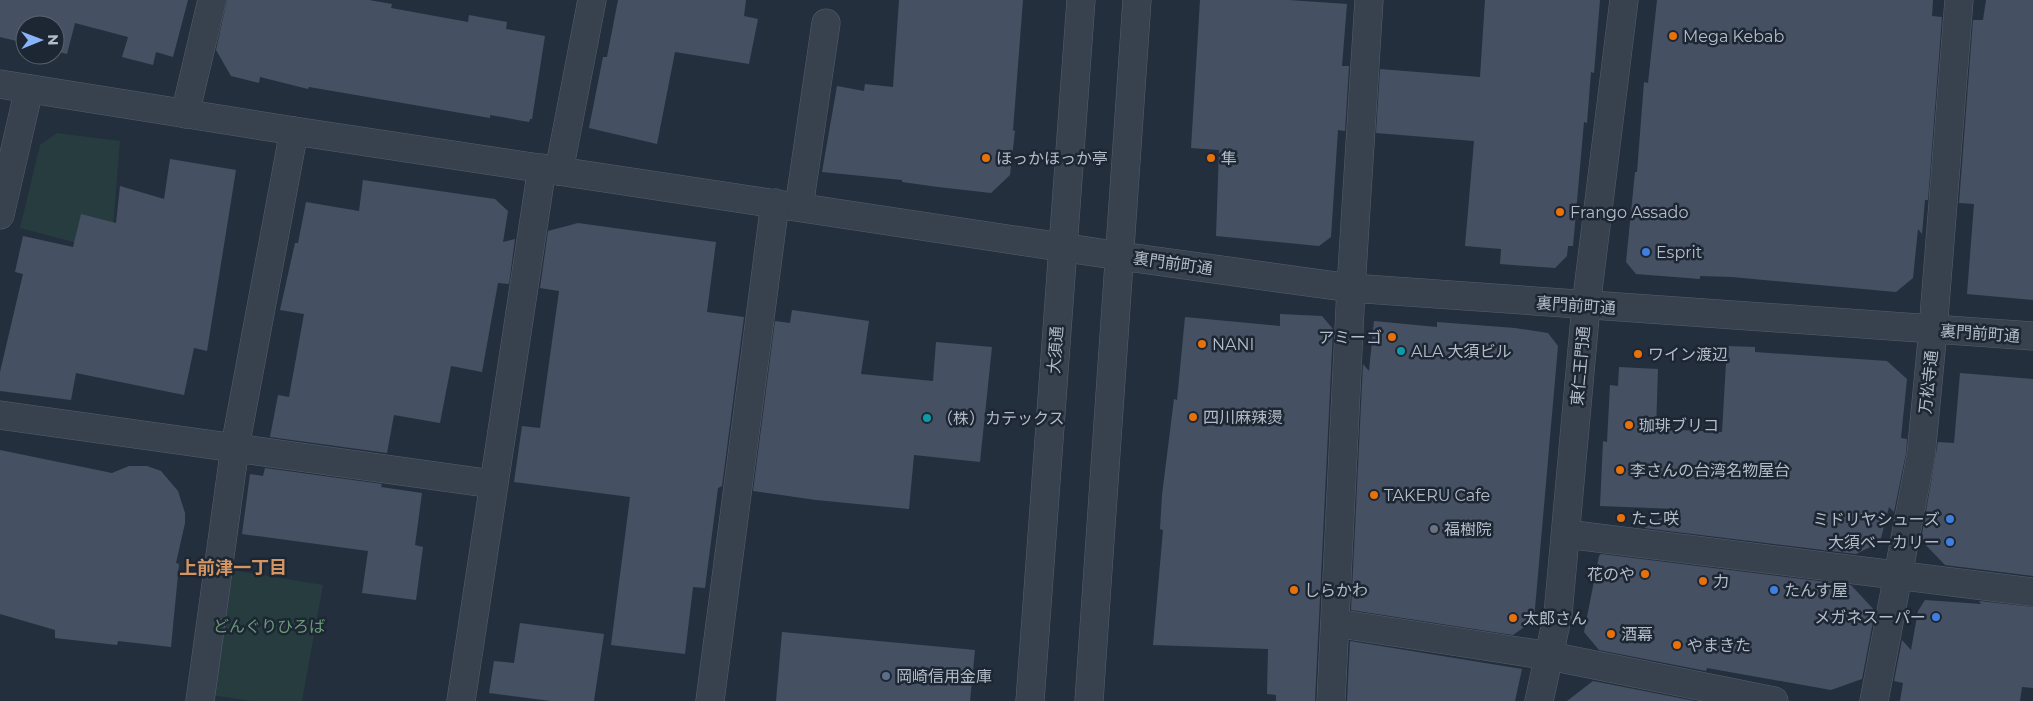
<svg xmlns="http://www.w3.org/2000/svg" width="2033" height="701" font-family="Montserrat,'Noto Sans JP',sans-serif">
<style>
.green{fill:#263c3f}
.building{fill:#455162}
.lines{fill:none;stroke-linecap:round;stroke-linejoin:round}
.minor-casing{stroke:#565f6c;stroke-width:29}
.minor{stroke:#38414e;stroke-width:28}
.food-dot{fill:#e8710a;stroke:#1d2633;stroke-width:2}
.shop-dot{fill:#3f7fe0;stroke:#1d2633;stroke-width:2}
.culture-dot{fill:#0f9aa8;stroke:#1d2633;stroke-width:2}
.worship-dot{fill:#6b7280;stroke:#1d2633;stroke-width:2}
.service-dot{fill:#5c6f8a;stroke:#1d2633;stroke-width:2}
.labels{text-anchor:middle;stroke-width:5;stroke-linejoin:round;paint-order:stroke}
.poi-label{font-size:16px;fill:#b4bcc9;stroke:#1d2633;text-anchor:start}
.street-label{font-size:16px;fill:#b4bcc9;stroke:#1d2633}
.park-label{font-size:16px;fill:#6b9a76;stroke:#1d2633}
.neighbourhood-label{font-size:18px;font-weight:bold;fill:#d59563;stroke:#1d2633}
</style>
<rect width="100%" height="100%" fill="#242f3e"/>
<g class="green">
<path d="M57,133L120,141L111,252L20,228L40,145Z"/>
<path d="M232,570L323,585L302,701H251L211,695Z"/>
</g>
<g class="building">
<path d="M0,0H188L173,57L156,52L153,65L122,57L128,37L75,23L67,54L55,51V25H25V43L0,37Z"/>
<path d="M227,0H369L392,4L391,8L468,22L469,15L507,22L506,29L545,36L532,119H530L529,122L490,115V118L309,87L308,89L260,77L259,83L231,76L216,50Z"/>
<path d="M618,0H746L744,16L758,19L749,64L675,52L657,144L589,128L603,57H607Z"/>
<path d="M899,0H1023L1013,130L1015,131L1010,175L991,193L938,187L902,182V180L822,172L837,86L864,91L865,84L893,87Z"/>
<path d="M1200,0H1289L1347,4L1342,66H1349L1345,131L1338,130L1331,237L1319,246L1216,236L1219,150L1191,148Z"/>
<path d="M1485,0H1600L1594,73L1591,72L1587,123L1584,122L1573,246H1568L1567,256L1555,268L1500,264L1501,249L1465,246L1474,141L1376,133L1380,69L1480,77Z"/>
<path d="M1657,0H1933L1932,16L1942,17L1928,200H1925L1922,234L1918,229L1913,278L1896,292L1732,277L1700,276V279L1636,274L1626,262L1635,172H1637L1644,82L1648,83Z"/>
<path d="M1986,0H2033V300L1967,294L1974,204L1959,203L1973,20H1983Z"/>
<path d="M170,159L236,170L207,351L194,348L184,395L76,373L71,400L0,391V372L23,274L15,272L23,236L73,247L81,214L116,223L120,186L164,199Z"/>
<path d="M363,180L495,199L508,211L503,242L515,239L509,284L498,283L482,372L451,366L440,423L394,415L387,453L270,437L278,395L289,397L304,314L280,310L295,243H298L306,202L359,211Z"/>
<path d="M578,223L716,242L707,312L744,317L722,486L718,488L705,588L693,587L685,654L611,645L630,497L514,482L522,426L540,428L559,291L540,288L548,231Z"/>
<path d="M792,310L869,321L861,374L933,381L936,342L992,347L980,462L914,455L909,509L816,500L753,491L775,321L790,323Z"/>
<path d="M1280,314L1322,316L1333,329L1315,701H1276V695L1267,694L1268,649L1153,645L1163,530L1160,529L1162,495L1174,399L1177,400L1185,317L1280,326Z"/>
<path d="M1374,321L1437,327V322L1515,328L1548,333L1558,346L1534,620L1513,635L1351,610L1363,364L1369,371Z"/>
<path d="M1727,346L1755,347V352L1887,361L1907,379L1901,438L1907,439L1906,453L1894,512L1889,507L1880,542L1856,554L1644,528L1676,509L1600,506L1603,441L1607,442L1610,385L1618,386L1619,367L1658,369L1656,429L1722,432Z"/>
<path d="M1960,373L2033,379V576L1945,565L1921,540L1938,442L1954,443Z"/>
<path d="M0,450L112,473L129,466H147L161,471L178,491L185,513V523L176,563L179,564L171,647L118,641L117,645L55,638V630L0,614Z"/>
<path d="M265,468L382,484L381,487L422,493L415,545L423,547L416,600L362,593L368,551L242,534L250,474L263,476Z"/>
<path d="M1601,554L1851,585L1875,611L1862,679L1831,690L1707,668L1706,671L1599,650L1584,632L1599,556Z"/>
<path d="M1925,600L1981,604L1979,601L2033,607V688L2022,687L2020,701H1900L1903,683L1894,681L1902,640L1911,650L1918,611Z"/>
<path d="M520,623L604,634L594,701H551L489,693L494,661L514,663Z"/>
<path d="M782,632L975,650L970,701H776Z"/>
<path d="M1350,641L1522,669L1515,701H1347Z"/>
<path d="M1593,681L1695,701H1567Z"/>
</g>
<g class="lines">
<g class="minor-casing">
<g id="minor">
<path d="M0,84L294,131L1120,256L1351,288L2033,336"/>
<path d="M185,114L212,0"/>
<path d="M559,171L592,0"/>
<path d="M799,207L826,23"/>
<path d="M0,215L29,89"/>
<path d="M0,415L493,484"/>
<path d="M1566,534L2033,592"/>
<path d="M1335,623L1550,656L1774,701"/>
<path d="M200,701L235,447L294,131"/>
<path d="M461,701L542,168"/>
<path d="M710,701L775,203"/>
<path d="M1030,701L1081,0"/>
<path d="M1089,701L1137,0"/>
<path d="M1331,701L1351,288L1369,0"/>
<path d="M1539,701L1558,614L1586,306L1624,0"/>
<path d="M1874,701L1921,455L1933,330L1959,0"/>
</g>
</g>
<use href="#minor" class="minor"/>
</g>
<g class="food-dot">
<circle cx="1673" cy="36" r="5"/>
<circle cx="986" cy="158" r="5"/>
<circle cx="1211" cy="158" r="5"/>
<circle cx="1560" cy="212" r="5"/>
<circle cx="1392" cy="337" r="5"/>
<circle cx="1202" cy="344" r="5"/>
<circle cx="1638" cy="354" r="5"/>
<circle cx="1193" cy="417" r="5"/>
<circle cx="1629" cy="425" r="5"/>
<circle cx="1620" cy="470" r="5"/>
<circle cx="1374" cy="495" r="5"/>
<circle cx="1621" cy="518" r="5"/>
<circle cx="1645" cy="574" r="5"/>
<circle cx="1703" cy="581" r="5"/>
<circle cx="1294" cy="590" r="5"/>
<circle cx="1513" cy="618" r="5"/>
<circle cx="1611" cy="634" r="5"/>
<circle cx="1677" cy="645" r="5"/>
</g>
<g class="shop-dot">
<circle cx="1646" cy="252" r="5"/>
<circle cx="1950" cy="519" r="5"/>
<circle cx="1950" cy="542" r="5"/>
<circle cx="1774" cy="590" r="5"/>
<circle cx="1936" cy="617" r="5"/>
</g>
<g class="culture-dot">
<circle cx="1401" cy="351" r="5"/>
<circle cx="927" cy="418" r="5"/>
</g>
<circle class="worship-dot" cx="1434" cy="529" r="5"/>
<circle class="service-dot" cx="886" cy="676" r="5"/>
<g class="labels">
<g class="poi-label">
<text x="1683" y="42">Mega Kebab</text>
<text x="996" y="164">ほっかほっか亭</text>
<text x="1221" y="164">隼</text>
<text x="1570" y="218">Frango Assado</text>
<text x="1656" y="258">Esprit</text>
<text x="1382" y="343" text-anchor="end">アミーゴ</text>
<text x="1212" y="350">NANI</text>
<text x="1411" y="357">ALA 大須ビル</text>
<text x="1648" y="360">ワイン渡辺</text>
<text x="1203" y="423">四川麻辣燙</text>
<text x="937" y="424">（株）カテックス</text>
<text x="1639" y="431">珈琲ブリコ</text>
<text x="1630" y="476">李さんの台湾名物屋台</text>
<text x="1384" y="501">TAKERU Cafe</text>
<text x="1631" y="524">たこ咲</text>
<text x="1940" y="525" text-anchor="end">ミドリヤシューズ</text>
<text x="1444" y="535">福樹院</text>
<text x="1940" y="548" text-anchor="end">大須ベーカリー</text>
<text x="1635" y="580" text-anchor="end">花のや</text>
<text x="1713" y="587">力</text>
<text x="1304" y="596">しらかわ</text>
<text x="1784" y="596">たんす屋</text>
<text x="1926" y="623" text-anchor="end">メガネスーパー</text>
<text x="1523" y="624">太郎さん</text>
<text x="1621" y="640">酒幕</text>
<text x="1687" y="651">やまきた</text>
<text x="896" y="682">岡崎信用金庫</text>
</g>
<g class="street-label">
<text transform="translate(1173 263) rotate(8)" y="6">裏門前町通</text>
<text transform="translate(1576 305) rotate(4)" y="6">裏門前町通</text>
<text transform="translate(1980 333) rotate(4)" y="6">裏門前町通</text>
<text transform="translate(1055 350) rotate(-86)" y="6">大須通</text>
<text transform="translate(1580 366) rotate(-85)" y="6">東仁王門通</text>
<text transform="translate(1928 382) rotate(-84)" y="6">万松寺通</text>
</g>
<g class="park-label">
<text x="269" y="632">どんぐりひろば</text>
</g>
<g class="neighbourhood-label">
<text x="233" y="574">上前津一丁目</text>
</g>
</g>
<g transform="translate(40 40) rotate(89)"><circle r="24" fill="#1d2633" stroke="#59626f"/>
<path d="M0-4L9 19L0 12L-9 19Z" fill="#8ab4f8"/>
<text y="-8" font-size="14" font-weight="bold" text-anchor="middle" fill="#b4bcc9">N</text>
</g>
</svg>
